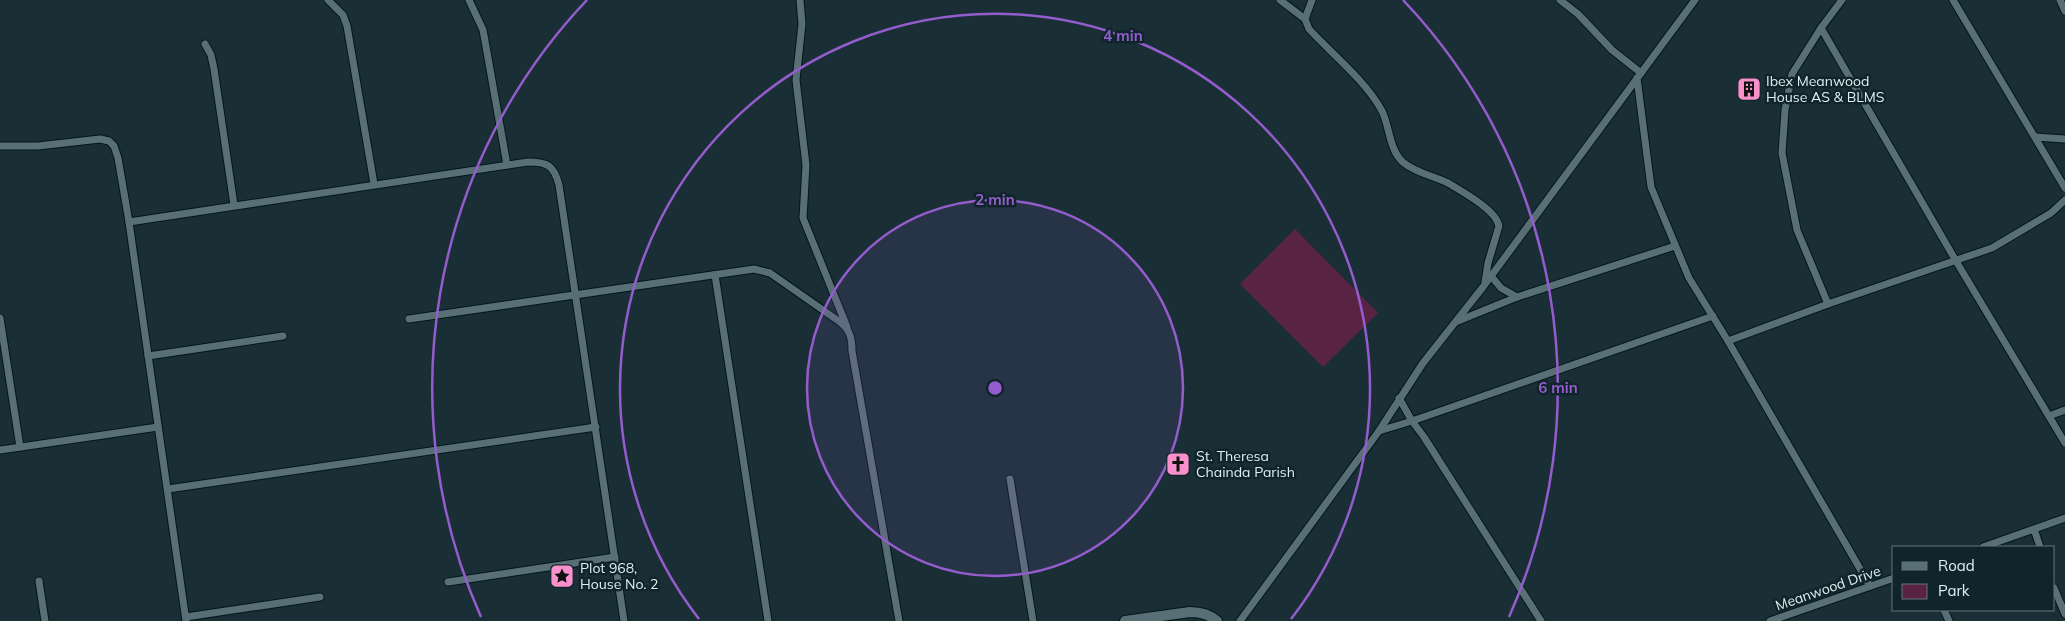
<svg xmlns="http://www.w3.org/2000/svg" width="2065" height="621" font-family="Mulish,sans-serif">
<style>
.green{fill:#592444}
.lines{fill:none;stroke-linecap:round;stroke-linejoin:round}
.street-casing{stroke:#03161c;stroke-width:9}
.secondary-casing{stroke:#03161c;stroke-width:12}
.street{stroke:#586f76;stroke-width:7}
.secondary{stroke:#586f76;stroke-width:10}
.ring{fill:none;stroke:#945ccc;stroke-width:2.5}
.labels{text-anchor:middle;stroke-width:5;stroke-linejoin:round;paint-order:stroke}
.poi-label{font-size:14px;fill:#e0edf1;stroke:#0f252b;text-anchor:start}
.street-label{font-size:14px;fill:#e0edf1;stroke:#0f252b}
.centre{fill:#945ccc;stroke:#0f252b;stroke-width:2.5}
.ring-label{font-size:15px;text-anchor:middle;font-weight:bold;fill:#945ccc;stroke:#0f252b;stroke-width:5;stroke-linejoin:round;paint-order:stroke}
</style>
<rect width="100%" height="100%" fill="#192f35"/>
<path class="green" d="M1295,229L1378,313L1323,367L1240,284Z"/>
<g class="lines">
<g class="street-casing">
<g id="street">
<path d="M328,0L343,15L347,26L374,184"/>
<path d="M469,0L483,30L485,41L507,165"/>
<path d="M800,0L802,24L796,80L806,165L803,218L847,327"/>
<path d="M1280,0L1305,19L1309,29C1332,54 1366,81 1382,111C1390,127 1389,151 1404,163C1416,173 1434,176 1448,183C1463,192 1496,210 1499,226L1488,263L1485,282"/>
<path d="M1560,0L1578,14L1612,50L1641,73"/>
<path d="M1842,0L1821,28L1956,261L2065,443"/>
<path d="M1953,0L2065,188"/>
<path d="M2060,0L2065,11"/>
<path d="M1305,19L1312,0"/>
<path d="M1821,28L1792,74L1785,110L1782,153L1797,230L1828,304"/>
<path d="M205,44L211,55L214,69L234,205"/>
<path d="M1637,78L1651,187L1689,278L1728,341L1870,586"/>
<path d="M2035,137L2065,139"/>
<path d="M0,146H38L100,139L109,141L114,146L118,158L129,222L186,621"/>
<path d="M129,222L528,162C547,162 554,165 559,185L624,621"/>
<path d="M715,275L768,621"/>
<path d="M1491,276L1501,288L1517,297"/>
<path d="M0,318L20,447"/>
<path d="M409,319L754,269L770,273L840,322C850,330 852,338 852,351L899,621"/>
<path d="M1458,321L1517,297L1675,246"/>
<path d="M1728,341L1828,304L1992,248L2051,213L2065,200"/>
<path d="M148,356L283,336"/>
<path d="M1399,398L1412,421L1424,437L1541,621"/>
<path d="M2049,416L2065,410"/>
<path d="M1379,431L1412,421L1713,316"/>
<path d="M0,450L158,427"/>
<path d="M1010,479L1033,621"/>
<path d="M168,489L596,427"/>
<path d="M2034,529L2040,547"/>
<path d="M1983,547L2065,518"/>
<path d="M39,581L45,621"/>
<path d="M448,582L615,557"/>
<path d="M2054,588L2065,614"/>
<path d="M1944,610L1949,621"/>
<path d="M186,617L320,597"/>
<path d="M1240,621L1379,431L1423,363L1483,287L1695,0"/>
<path d="M1770,621L1894,578"/>
</g>
</g>
<g class="secondary-casing">
<path id="secondary" d="M1125,621L1190,612C1201,612 1209,614 1217,621"/>
</g>
<use href="#street" class="street"/>
<use href="#secondary" class="secondary"/>
</g>
<circle cx="995" cy="388" r="188" fill="#945ccc" fill-opacity=".12"/>
<g class="ring">
<circle cx="995" cy="388" r="188"/>
<path d="M699 619A375 375 0 1 1 1291 619"/>
<path d="M481 617A563 563 0 0 1 587 0M1403 0A563 563 0 0 1 1509 617"/>
</g>
<defs>
<g id="building-square" transform="scale(1.25)"><rect x="-9" y="-9" width="18" height="18" rx="4" fill="#f890cb" stroke="#0f252b"/><path d="M-4-6H4V6H1V3H-1V6H-4ZM-2.5-4.3h1.7v1.8h-1.7ZM.8-4.3h1.7v1.8H.8ZM-2.5-1h1.7V.8h-1.7ZM.8-1h1.7V.8H.8Z" fill="#111"/></g>
<g id="church-square" transform="scale(1.25)"><rect x="-9" y="-9" width="18" height="18" rx="4" fill="#f890cb" stroke="#0f252b"/><path d="M-1.2-6h2.4v3.5h3.3v2.4h-3.3V6h-2.4V-.1h-3.3v-2.4h3.3Z" fill="#111"/></g>
<g id="sight-square" transform="scale(1.25)"><rect x="-9" y="-9" width="18" height="18" rx="4" fill="#f890cb" stroke="#0f252b"/><path d="M0-6L1.8-2.2L6-1.7L2.9 1.2L3.7 5.4L0 3.3L-3.7 5.4L-2.9 1.2L-6-1.7L-1.8-2.2Z" fill="#111"/></g>
</defs>
<g fill-rule="evenodd">
<use href="#building-square" x="1749" y="89"/>
<use href="#church-square" x="1178" y="464"/>
<use href="#sight-square" x="562" y="576"/>
</g>
<g class="labels">
<g class="poi-label">
<text x="1766" y="86">Ibex Meanwood<tspan x="1766" dy="16">House AS &amp; BLMS</tspan></text>
<text x="1196" y="461">St. Theresa<tspan x="1196" dy="16">Chainda Parish</tspan></text>
<text x="580" y="573">Plot 968,<tspan x="580" dy="16">House No. 2</tspan></text>
</g>
<g class="street-label">
<text transform="translate(1828 588) rotate(-19)" y="5">Meanwood Drive</text>
</g>
</g>
<circle cx="995" cy="388" r="8" class="centre"/>
<g class="ring-label">
<text x="1123" y="41">4 min</text>
<text x="995" y="205">2 min</text>
<text x="1558" y="393">6 min</text>
</g>
<rect x="1892" y="546" width="162" height="65" fill="#0f252b" stroke="#63757a"/>
<rect x="1902" y="562" width="25" height="8" fill="#586f76" stroke="#63757a"/>
<text x="1938" y="571" font-size="15" fill="#e0edf1">Road</text>
<rect x="1902" y="584" width="25" height="15" fill="#592444" stroke="#63757a"/>
<text x="1938" y="596" font-size="15" fill="#e0edf1">Park</text>
</svg>
